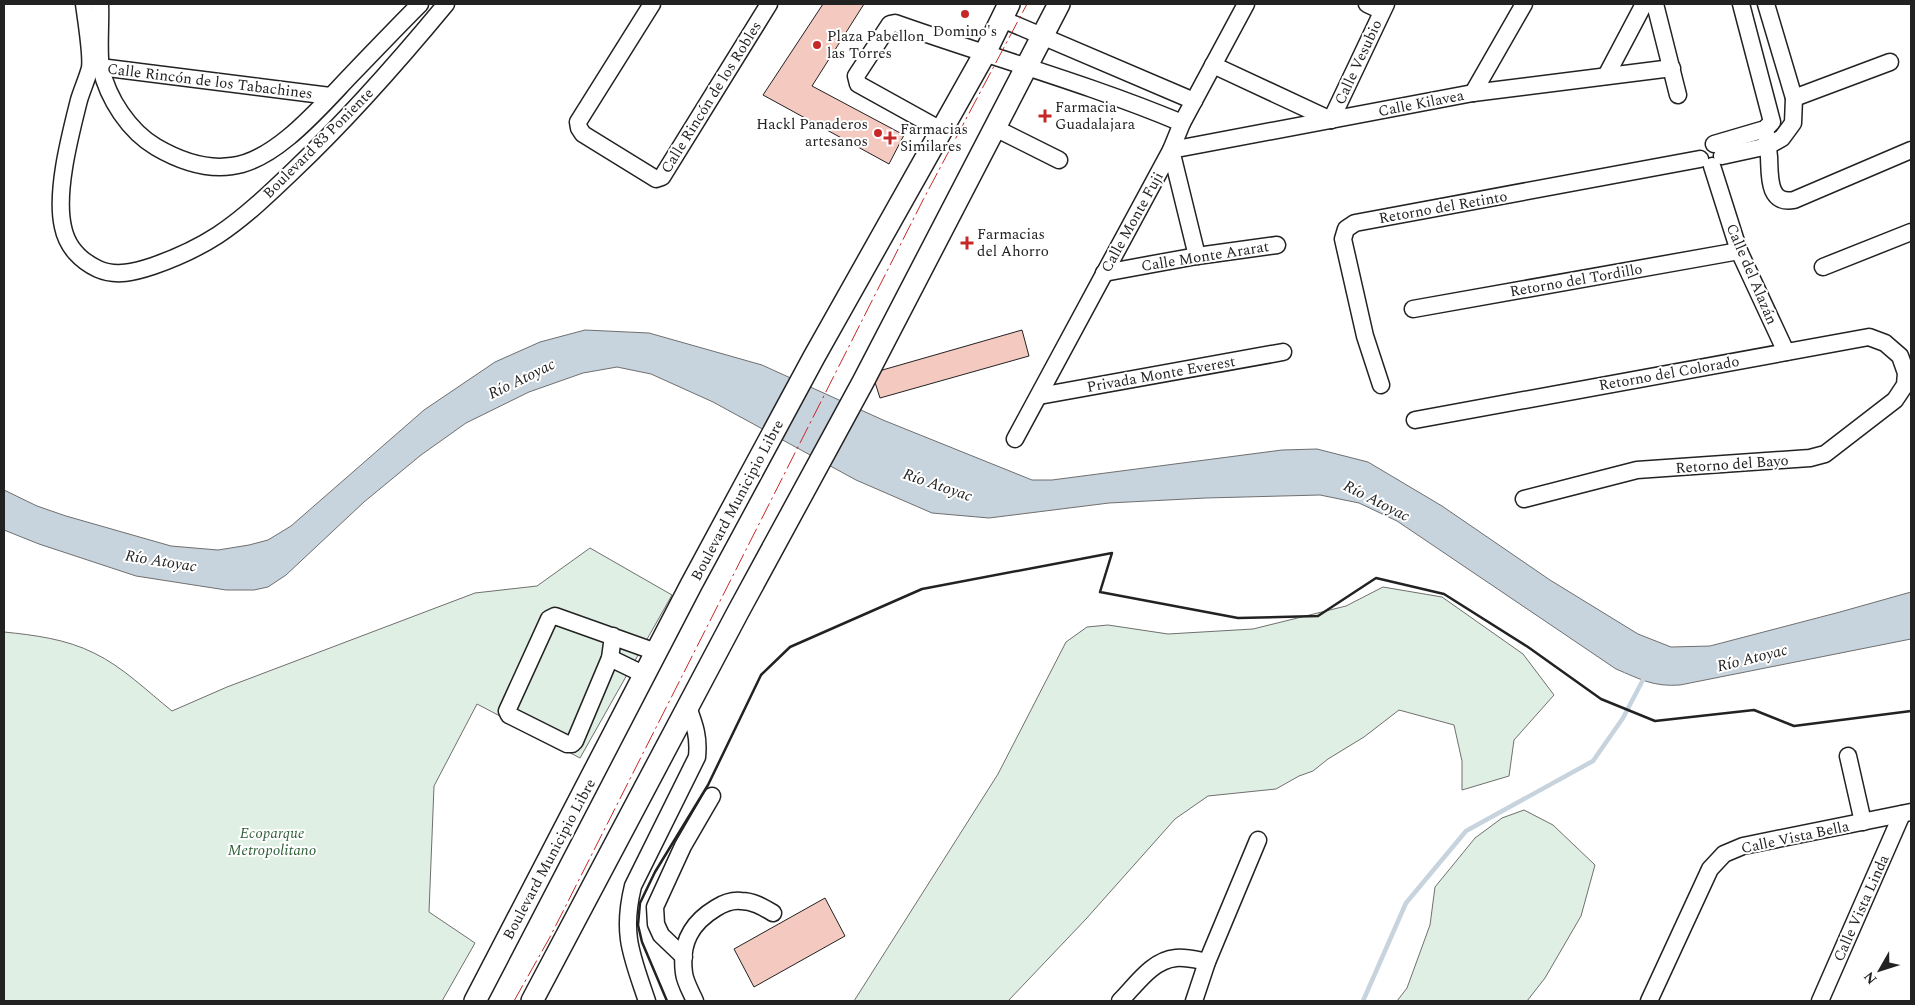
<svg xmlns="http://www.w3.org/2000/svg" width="1915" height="1005" font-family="Spectral,serif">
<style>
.green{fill:#e0efe3;stroke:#6f6f6f}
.water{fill:#c7d3dd;stroke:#6f6f6f}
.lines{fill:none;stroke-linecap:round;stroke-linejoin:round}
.stream{stroke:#c7d3dd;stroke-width:4.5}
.building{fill:#f3c9c0;stroke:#222}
.minor-casing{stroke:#222;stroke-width:19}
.major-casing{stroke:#222;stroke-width:24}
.minor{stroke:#fff;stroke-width:16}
.major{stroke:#fff;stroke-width:21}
.wall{stroke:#222;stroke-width:2.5}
.power{stroke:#c62828;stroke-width:1;stroke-dasharray:18 4 2.5 4;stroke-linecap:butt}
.poi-dot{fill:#c62828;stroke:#fff;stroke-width:2}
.labels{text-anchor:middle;stroke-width:4;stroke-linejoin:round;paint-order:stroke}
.poi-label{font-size:15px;fill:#222;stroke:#fff;text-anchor:start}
.street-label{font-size:15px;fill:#222;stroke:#fff}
.park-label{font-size:15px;font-style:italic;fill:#2f5e38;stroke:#fff}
.water-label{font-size:16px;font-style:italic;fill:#222;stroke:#fff}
</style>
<rect width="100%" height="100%" fill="#fff"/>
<g class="green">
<path d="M590,548L672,595L580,758L477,704L434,786L429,912L475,943L442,1001H4V632C34,635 66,639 94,653C123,667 147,691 172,711L227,687L475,593L537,586Z"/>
<path d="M1383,587L1442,597L1523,654L1554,695L1514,740L1509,776L1462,790V761L1454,725L1399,710L1364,737L1328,759L1313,771L1299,776L1276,789L1208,796L1175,819L1086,919L1008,1001H854L998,774L1066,642L1087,627L1108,625L1168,634L1253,629L1346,606Z"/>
<path d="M1524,810L1553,825L1595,865L1581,916L1545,978L1527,1001H1397L1407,988L1430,925L1435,887L1475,838L1502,818Z"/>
</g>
<path class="water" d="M585,330L649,333L762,365L883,420L1032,480H1052L1282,450L1317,449L1368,462L1442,506L1550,580L1638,634L1671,647L1710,646L1840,612L1911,592V639L1680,685C1653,687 1640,679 1616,669L1397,521L1359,503L1320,495L1206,498L1109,503L989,518L932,513L856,480L713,402L651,374L617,367L583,373L529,392L466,423L421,455L364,502L286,575L268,587L254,590H226L136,576L39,544L4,530V490L37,506L66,516L171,546L218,550L249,545L268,540L291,526L424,410L495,362L540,342Z"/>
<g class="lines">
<path class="stream" d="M1363,1001L1406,903L1466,831L1593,761L1623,718L1645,676"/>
</g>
<g class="building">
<path d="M823,4H864L812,86L904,135L889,164L763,95Z"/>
<path d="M1022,330L1029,356L880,398L872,373Z"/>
<path d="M825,898L845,936L754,987L734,949Z"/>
</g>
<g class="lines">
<g class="minor-casing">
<g id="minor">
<path d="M84,4C86,19 92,55 90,68C87,79 82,90 79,100C70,136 55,192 63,227C67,247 81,261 98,269C116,277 135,272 153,266C176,258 198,248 218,235C245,217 269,194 293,171C348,119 398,62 446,4"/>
<path d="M100,4C101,21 98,52 101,68C108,99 129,131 156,147C180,161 205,170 232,166C276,161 322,105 351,75C374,51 397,27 420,4"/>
<path d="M652,4L578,122L579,128L583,134L656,179L662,177L769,4"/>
<path d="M1367,4L1382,11"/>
<path d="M1655,4L1678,95"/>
<path d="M1002,19L1194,101"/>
<path d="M1213,65L1331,120"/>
<path d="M92,66L330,96"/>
<path d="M1606,76L1644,4"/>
<path d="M1473,93L1524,4"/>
<path d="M1794,98L1890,62"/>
<path d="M1331,120L1386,4"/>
<path d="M995,128L1059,160"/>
<path d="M1765,129C1767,138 1768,147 1769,157C1770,174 1767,205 1794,200L1911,150"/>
<path d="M941,130L858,84L856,76L890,24L895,23C991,57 1089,84 1182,123"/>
<path d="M1714,144L1765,129L1772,122L1741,4"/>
<path d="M1722,156L1768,146L1782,138L1793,123L1794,98L1766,4"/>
<path d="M1712,166L1739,251L1786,352"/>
<path d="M1197,256L1171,150L1473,93L1672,68"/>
<path d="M1823,267L1911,232"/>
<path d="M1104,273L1197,256L1277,245"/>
<path d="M1413,309L1739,251"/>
<path d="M1381,385L1365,336L1343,239L1346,229L1355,223L1700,159"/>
<path d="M1039,396L1283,352"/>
<path d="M1415,420L1869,337L1885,343L1900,356L1906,373L1905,385L1895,400L1825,454L1810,458L1637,470L1524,499"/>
<path d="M1015,439L1171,150L1182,123L1246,4"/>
<path d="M613,636L610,658L575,741L572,744H567L509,715L507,711L549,619L555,616L656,652"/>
<path d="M610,658L645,675"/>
<path d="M1848,756L1863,822"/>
<path d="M684,957L661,935L656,924L655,907L683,846L712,796"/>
<path d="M647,1001C632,956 621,935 633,886L697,757C699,737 695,726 688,707"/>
<path d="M695,1001C691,992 685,982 684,973C680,943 691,923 716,908C724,903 731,900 741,901C753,901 763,907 773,913"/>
<path d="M1120,1001C1136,985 1152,960 1176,958C1186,957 1197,960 1207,962"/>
<path d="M1194,1001L1207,962L1258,840"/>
<path d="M1649,1001L1710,869L1724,854L1743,846L1911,812"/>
<path d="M1820,1001L1902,814"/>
</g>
</g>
<g class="major-casing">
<g id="major">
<path d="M475,1001L691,585L814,357L985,53L1009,4"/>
<path d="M532,1001L738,612L863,382L1059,4"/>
</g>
</g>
<use href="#minor" class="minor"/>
<use href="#major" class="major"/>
<path class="wall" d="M667,1001L642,942L638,925L640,903L655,872L708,785L761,675L790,647L922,589L1112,553L1100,592L1238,618L1318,616L1376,578L1444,594L1528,647L1601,699L1655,721L1754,710L1794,726L1911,711"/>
<path class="power" d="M514,1001L550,937L923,200L1027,4"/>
</g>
<g class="poi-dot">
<circle cx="965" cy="14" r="5"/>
<circle cx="817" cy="45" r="5"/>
<path d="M1042.5 108.5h5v5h5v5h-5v5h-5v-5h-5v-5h5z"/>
<circle cx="878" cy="133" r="5"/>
<path d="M887.5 130.5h5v5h5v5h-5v5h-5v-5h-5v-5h5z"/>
<path d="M964.5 235.5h5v5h5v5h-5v5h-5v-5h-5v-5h5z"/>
</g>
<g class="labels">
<g class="poi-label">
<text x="965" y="36" text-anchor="middle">Domino's</text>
<text x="827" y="41">Plaza Pabellon<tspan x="827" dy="17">las Torres</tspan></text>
<text x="1055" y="112">Farmacia<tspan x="1055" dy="17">Guadalajara</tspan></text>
<text x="868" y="129" text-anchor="end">Hackl Panaderos<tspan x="868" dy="17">artesanos</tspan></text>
<text x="900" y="134">Farmacias<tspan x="900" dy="17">Similares</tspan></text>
<text x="977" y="239">Farmacias<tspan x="977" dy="17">del Ahorro</tspan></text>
</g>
<g class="street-label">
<text transform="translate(1358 62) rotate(-65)" y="5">Calle Vesubio</text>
<text transform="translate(210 81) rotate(7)" y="5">Calle Rincón de los Tabachines</text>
<text transform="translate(711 97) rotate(-58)" y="5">Calle Rincón de los Robles</text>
<text transform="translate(1421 103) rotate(-11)" y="5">Calle Kilavea</text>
<text transform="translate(318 143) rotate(-45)" y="5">Boulevard 83 Poniente</text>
<text transform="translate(1443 207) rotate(-10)" y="5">Retorno del Retinto</text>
<text transform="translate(1132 222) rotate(-61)" y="5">Calle Monte Fuji</text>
<text transform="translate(1205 256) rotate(-9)" y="5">Calle Monte Ararat</text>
<text transform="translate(1752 274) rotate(67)" y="5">Calle del Alazán</text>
<text transform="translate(1576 280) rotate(-10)" y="5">Retorno del Tordillo</text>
<text transform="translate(1669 373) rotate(-10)" y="5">Retorno del Colorado</text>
<text transform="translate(1161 374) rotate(-10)" y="5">Privada Monte Everest</text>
<text transform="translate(1732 464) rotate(-4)" y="5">Retorno del Bayo</text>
<text transform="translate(737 500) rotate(-62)" y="5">Boulevard Municipio Libre</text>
<text transform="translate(1795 837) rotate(-12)" y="5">Calle Vista Bella</text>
<text transform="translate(549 859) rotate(-62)" y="5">Boulevard Municipio Libre</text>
<text transform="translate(1861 908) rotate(-66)" y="5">Calle Vista Linda</text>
</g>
<g class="park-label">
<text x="272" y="838">Ecoparque<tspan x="272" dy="17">Metropolitano</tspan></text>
</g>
<g class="water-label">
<text transform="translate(521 378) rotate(-26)" y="6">Río Atoyac</text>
<text transform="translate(938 484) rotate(19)" y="6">Río Atoyac</text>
<text transform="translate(1377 500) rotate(27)" y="6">Río Atoyac</text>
<text transform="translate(161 560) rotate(9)" y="6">Río Atoyac</text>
<text transform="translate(1752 657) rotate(-14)" y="6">Río Atoyac</text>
</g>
</g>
<rect width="1915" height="1005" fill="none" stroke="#222222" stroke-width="10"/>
<g transform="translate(1880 970) rotate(231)" stroke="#ffffff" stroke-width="4" paint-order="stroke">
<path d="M0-4L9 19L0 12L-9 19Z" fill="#222222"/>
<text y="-8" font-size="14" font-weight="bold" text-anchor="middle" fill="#222222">N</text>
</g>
</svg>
